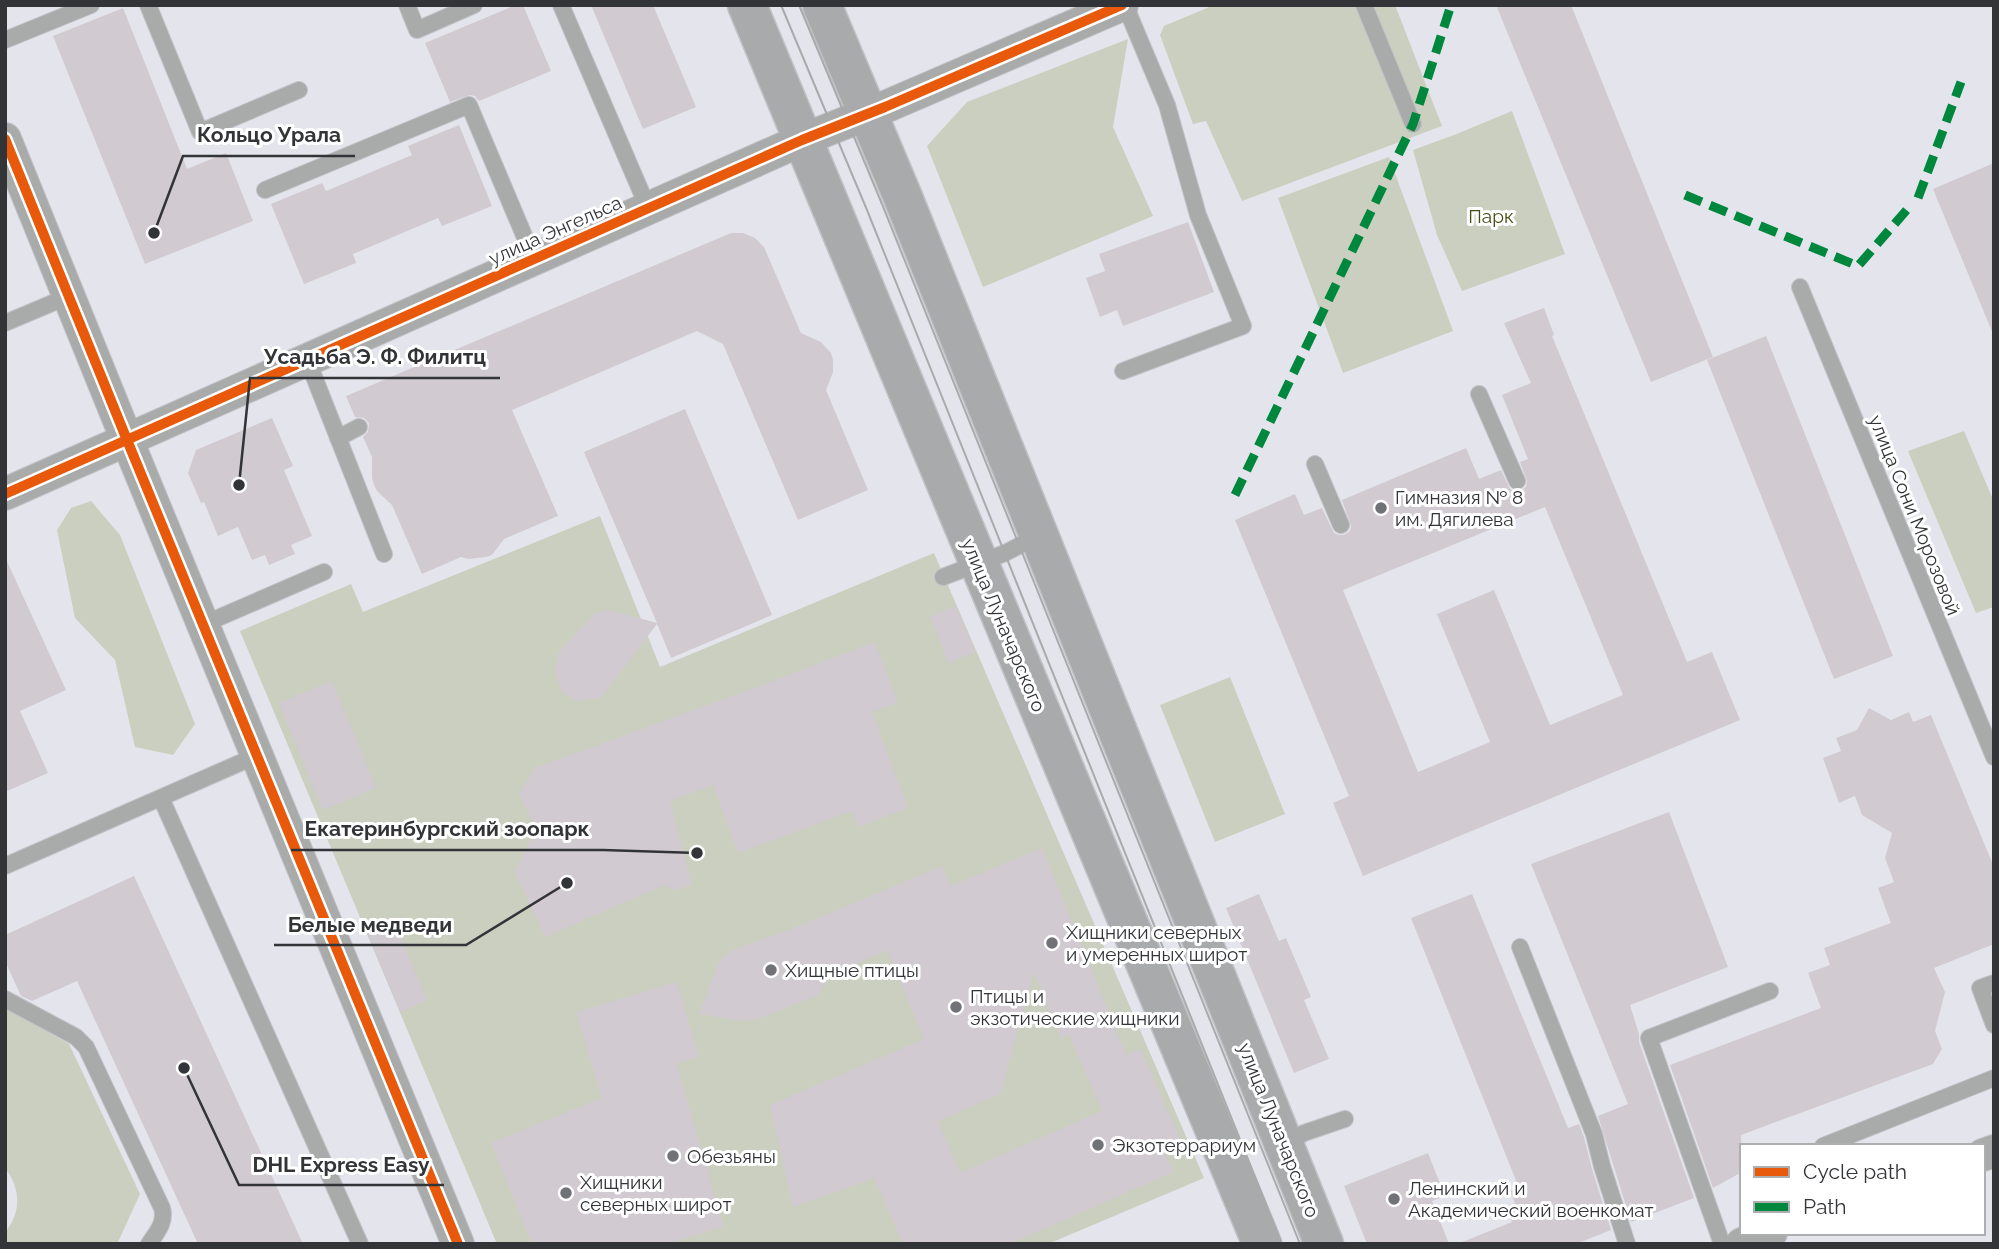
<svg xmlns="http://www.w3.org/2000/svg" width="1999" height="1249" font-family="Raleway,sans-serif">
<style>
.green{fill:#cbcfbf}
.building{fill:#d1cad0;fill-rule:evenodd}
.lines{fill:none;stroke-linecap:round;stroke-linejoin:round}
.service-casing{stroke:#c1c2c7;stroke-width:18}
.minor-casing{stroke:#c1c2c7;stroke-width:34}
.secondary-casing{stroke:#c1c2c7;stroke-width:41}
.service{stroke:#a8abaa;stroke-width:16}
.minor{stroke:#a8abaa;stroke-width:32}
.secondary{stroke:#a8aaab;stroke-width:38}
.tram{stroke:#a8aaab;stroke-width:2}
.quiet{stroke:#00873e;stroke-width:9;stroke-dasharray:18 9;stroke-linecap:butt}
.cycleway-casing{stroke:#fff;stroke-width:15}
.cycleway{stroke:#e8590c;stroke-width:10}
.poi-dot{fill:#717277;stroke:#fff;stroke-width:2.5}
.labels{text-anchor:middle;stroke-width:6;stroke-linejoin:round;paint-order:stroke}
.park-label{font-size:19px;fill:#464d13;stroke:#fff}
.street-label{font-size:19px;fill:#333438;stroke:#fff}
.poi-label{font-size:19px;fill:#333438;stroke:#fff;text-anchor:start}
.leader{fill:none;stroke:#333438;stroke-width:2.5}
.callout-dot{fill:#333438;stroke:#fff;stroke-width:2.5}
.callout-label{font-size:21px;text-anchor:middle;font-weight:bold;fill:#333438;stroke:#fff;stroke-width:6;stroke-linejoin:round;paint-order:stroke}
</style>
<rect width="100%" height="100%" fill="#e4e5ec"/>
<g class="green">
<path d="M1214,5H1395L1442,126L1242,201L1206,121L1193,124L1160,35L1164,26Z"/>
<path d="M1128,39L1113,127L1153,216L983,287L927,146L967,102Z"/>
<path d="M1512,111L1565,254L1462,291L1437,235L1413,150L1454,135Z"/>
<path d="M1389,157L1453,331L1343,373L1278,198Z"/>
<path d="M1964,431L1994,502V607L1976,613L1908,451Z"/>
<path d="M91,501L120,535L195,724L173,755L135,747L115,660L75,618L57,530L71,508Z"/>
<path d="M600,516L660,667L934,553L1204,1178L1048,1244H497L240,631L351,584L363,612Z"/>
<path d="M1230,677L1285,814L1215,842L1160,705Z"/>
<path d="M5,1008L69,1044L140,1194L118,1242V1244H5C5,1226 9,1231 14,1217C21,1200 16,1182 5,1168Z"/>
</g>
<g class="building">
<path d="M516,5H523L551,71L479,101L475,96L470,95L450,102L425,43Z"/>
<path d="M591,5H653L696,107L643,129Z"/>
<path d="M1496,5H1571L1713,357L1651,382Z"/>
<path d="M123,8L187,169L226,153L253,221L145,264L53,36Z"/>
<path d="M459,125L492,206L442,226L438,218L353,254L356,263L304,284L271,204L322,183L326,191L412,155L408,146Z"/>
<path d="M1994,163V334H1993L1933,189Z"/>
<path d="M1188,222L1214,292L1123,326L1117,310L1100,317L1086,278L1105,271L1099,254Z"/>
<path d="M731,233H743L755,238L764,247L801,333L821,342L831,353L833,360V372L826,390L868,490L798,520L723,344L697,331L512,410L558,516L504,539L492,555L486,557L468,559L461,557L422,574L392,505L377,491L374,485L372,478V457L363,437L368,432L369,423L364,418L355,417L346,396Z"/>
<path d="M1544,308L1554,335L1552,336L1687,662L1712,652L1740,720L1363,876L1333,803L1349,796L1235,520L1295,494L1304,515L1322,508L1334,533L1339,535H1344L1350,531L1351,526L1342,500L1466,448L1479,479L1501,470L1510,489L1515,491L1522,490L1526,487L1527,481L1520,462L1528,459L1502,395L1531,383L1504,323ZM1545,507L1623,695L1550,725L1494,590L1437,614L1490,742L1418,772L1343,590Z"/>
<path d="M1766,336L1893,656L1834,679L1707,360Z"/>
<path d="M685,409L772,615L671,658L657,624L601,698L576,701L561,690L555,672L559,652L595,613L609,610L657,623L584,452Z"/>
<path d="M272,418L293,466L284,470L312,536L291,545L295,554L269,565L265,555L252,560L238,527L218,536L204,502L201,503L188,473L196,450Z"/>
<path d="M5,557L66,690L20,711L48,773L5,792Z"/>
<path d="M956,606L975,652L948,663L930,616Z"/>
<path d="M875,642L898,703L872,712L908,808L858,827L852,811L738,853L713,785L670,801L692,885L675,890L664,885L545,937L515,872L536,828L519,794L535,768L749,690Z"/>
<path d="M332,681L376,788L323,810L279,703Z"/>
<path d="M1869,708L1891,720L1909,712L1913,722L1931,715L1994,867V944L1934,968L1945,992L1935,1031L1942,1049L1933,1064L1741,1135L1742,1172L1713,1188L1670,1065L1821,1008L1808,973L1830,965L1824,948L1891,923L1878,888L1894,882L1885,858L1892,833L1862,815L1855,796L1839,803L1823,758L1841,751L1836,738L1857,730Z"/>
<path d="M1669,812L1728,967L1630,1005L1639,1034V1042L1694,1198L1631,1222L1598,1116L1628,1104L1531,864Z"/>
<path d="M1042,848L1126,1055L1140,1049L1181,1141L1163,1149L1173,1172L1010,1244H903L874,1178L793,1207L770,1105L924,1039L887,950L830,976L818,995L756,1020L742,1021L699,1014L718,964L731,951L804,924L942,866L950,886ZM1034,972L1061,1038L1069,1035L1102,1111L960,1173L938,1121L1000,1094Z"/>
<path d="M134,876L303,1244H198L77,981L32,1001L21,996L5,961V935Z"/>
<path d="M1259,894L1279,941L1286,938L1311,997L1304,1000L1329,1059L1294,1073L1226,908Z"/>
<path d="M1472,894L1568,1128L1579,1124L1584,1137L1592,1169L1611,1230L1576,1244H1462V1242L1512,1222L1506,1207L1515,1203L1510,1191L1519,1188L1411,918Z"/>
<path d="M392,917L427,1000L401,1012L365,929Z"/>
<path d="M677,982L699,1057L676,1063L724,1226L667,1244H532L491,1143L602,1098L576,1012Z"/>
<path d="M1428,1153L1445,1196L1432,1201L1449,1244H1367L1344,1186Z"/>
</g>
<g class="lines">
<g class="service-casing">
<g id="service">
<path d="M148,5L200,132L299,90"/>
<path d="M407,5L417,30L474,5"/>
<path d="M561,5L648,208"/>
<path d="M1364,5L1413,124"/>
<path d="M5,40L91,5"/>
<path d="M265,190L469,105L534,259"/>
<path d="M1800,287L1994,757"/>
<path d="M5,323L69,296"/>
<path d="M307,359L384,554"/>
<path d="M1123,371L1243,326L1198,215L1167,105L1125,5"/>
<path d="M1479,394L1517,481"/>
<path d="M338,438L359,427"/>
<path d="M1315,464L1341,525"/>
<path d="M943,577L1005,553L1040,535"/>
<path d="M204,624L324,572"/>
<path d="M161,798L360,1244"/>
<path d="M5,866L258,755"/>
<path d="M1520,947L1594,1134L1602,1166L1627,1244"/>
<path d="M1994,983L1980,988L1994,1025"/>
<path d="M5,999L76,1037L86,1047L162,1208C166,1222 157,1232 149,1244"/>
<path d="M1284,1144L1304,1133L1345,1119"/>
<path d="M1823,1146L1994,1078"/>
<path d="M1722,1244L1649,1038L1770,991"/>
</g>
</g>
<g class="minor-casing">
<g id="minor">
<path d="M5,139L127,440L458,1244"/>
<path d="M5,494L802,140L885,107L1122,5"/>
<path d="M1983,1155L1994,1151"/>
<path d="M1742,1244L1771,1233"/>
</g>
</g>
<g class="secondary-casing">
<g id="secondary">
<path d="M747,5L1262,1244"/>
<path d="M822,5L902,195L1324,1244"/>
</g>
</g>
<use href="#service" class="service"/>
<use href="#minor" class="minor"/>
<use href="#secondary" class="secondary"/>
<g class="tram">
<path d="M781,5L867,210L1282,1244"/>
<path d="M799,5L882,204L1300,1244"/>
</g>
<g class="quiet">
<path d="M1685,195L1858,266L1911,205"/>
<path d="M1918,198L1961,82"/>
<path d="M1235,495L1413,124L1451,5"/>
</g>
<g class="cycleway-casing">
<g id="cycleway">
<path d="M5,139L127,440L458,1244"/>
<path d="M5,494L802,140L885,107L1122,5"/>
</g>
</g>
<use href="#cycleway" class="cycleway"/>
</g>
<g class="poi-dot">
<circle cx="1381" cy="508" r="7"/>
<circle cx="1052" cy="943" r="7"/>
<circle cx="771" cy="970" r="7"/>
<circle cx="956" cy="1007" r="7"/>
<circle cx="1098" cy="1145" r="7"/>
<circle cx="673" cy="1156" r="7"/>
<circle cx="566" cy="1193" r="7"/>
<circle cx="1394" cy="1199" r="7"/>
</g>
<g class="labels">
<g class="park-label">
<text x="1491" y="223">Парк</text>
</g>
<g class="street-label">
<text transform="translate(555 230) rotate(-24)" y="7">улица Энгельса</text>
<text transform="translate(1915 515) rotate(68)" y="7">улица Сони Морозовой</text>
<text transform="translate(1004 625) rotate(67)" y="7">улица Луначарского</text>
<text transform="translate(1279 1130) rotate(68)" y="7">улица Луначарского</text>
</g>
<g class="poi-label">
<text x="1395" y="504">Гимназия № 8<tspan x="1395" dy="22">им. Дягилева</tspan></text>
<text x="1066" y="939">Хищники северных<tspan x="1066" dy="22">и умеренных широт</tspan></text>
<text x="785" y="977">Хищные птицы</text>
<text x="970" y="1003">Птицы и<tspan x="970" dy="22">экзотические хищники</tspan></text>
<text x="1112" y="1152">Экзотеррариум</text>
<text x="687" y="1163">Обезьяны</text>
<text x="580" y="1189">Хищники<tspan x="580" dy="22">северных широт</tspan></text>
<text x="1408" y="1195">Ленинский и<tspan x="1408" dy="22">Академический военкомат</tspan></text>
</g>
</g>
<path class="leader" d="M154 233L183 156H355M239 485L250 378H500M697 853L603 850H291M567 883L466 945H274M184 1068L239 1185H444"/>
<g class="callout-dot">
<circle cx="154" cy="233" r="7"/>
<circle cx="239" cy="485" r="7"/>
<circle cx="697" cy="853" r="7"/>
<circle cx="567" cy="883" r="7"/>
<circle cx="184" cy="1068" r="7"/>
</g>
<g class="callout-label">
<text x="269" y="142">Кольцо Урала</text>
<text x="375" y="364">Усадьба Э. Ф. Филитц</text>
<text x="447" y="836">Екатеринбургский зоопарк</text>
<text x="370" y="932">Белые медведи</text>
<text x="341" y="1172">DHL Express Easy</text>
</g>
<rect width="1999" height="1249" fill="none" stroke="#333438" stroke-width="14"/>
<rect x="1740" y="1144" width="245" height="91" fill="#ffffff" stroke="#adaeaf" stroke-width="2"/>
<rect x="1754" y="1167" width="35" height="10" fill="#e8590c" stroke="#adaeaf" stroke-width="2"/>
<text x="1803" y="1179" font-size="21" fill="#333438">Cycle path</text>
<rect x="1754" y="1202" width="35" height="10" fill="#00873e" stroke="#adaeaf" stroke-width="2"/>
<text x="1803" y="1214" font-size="21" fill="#333438">Path</text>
</svg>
